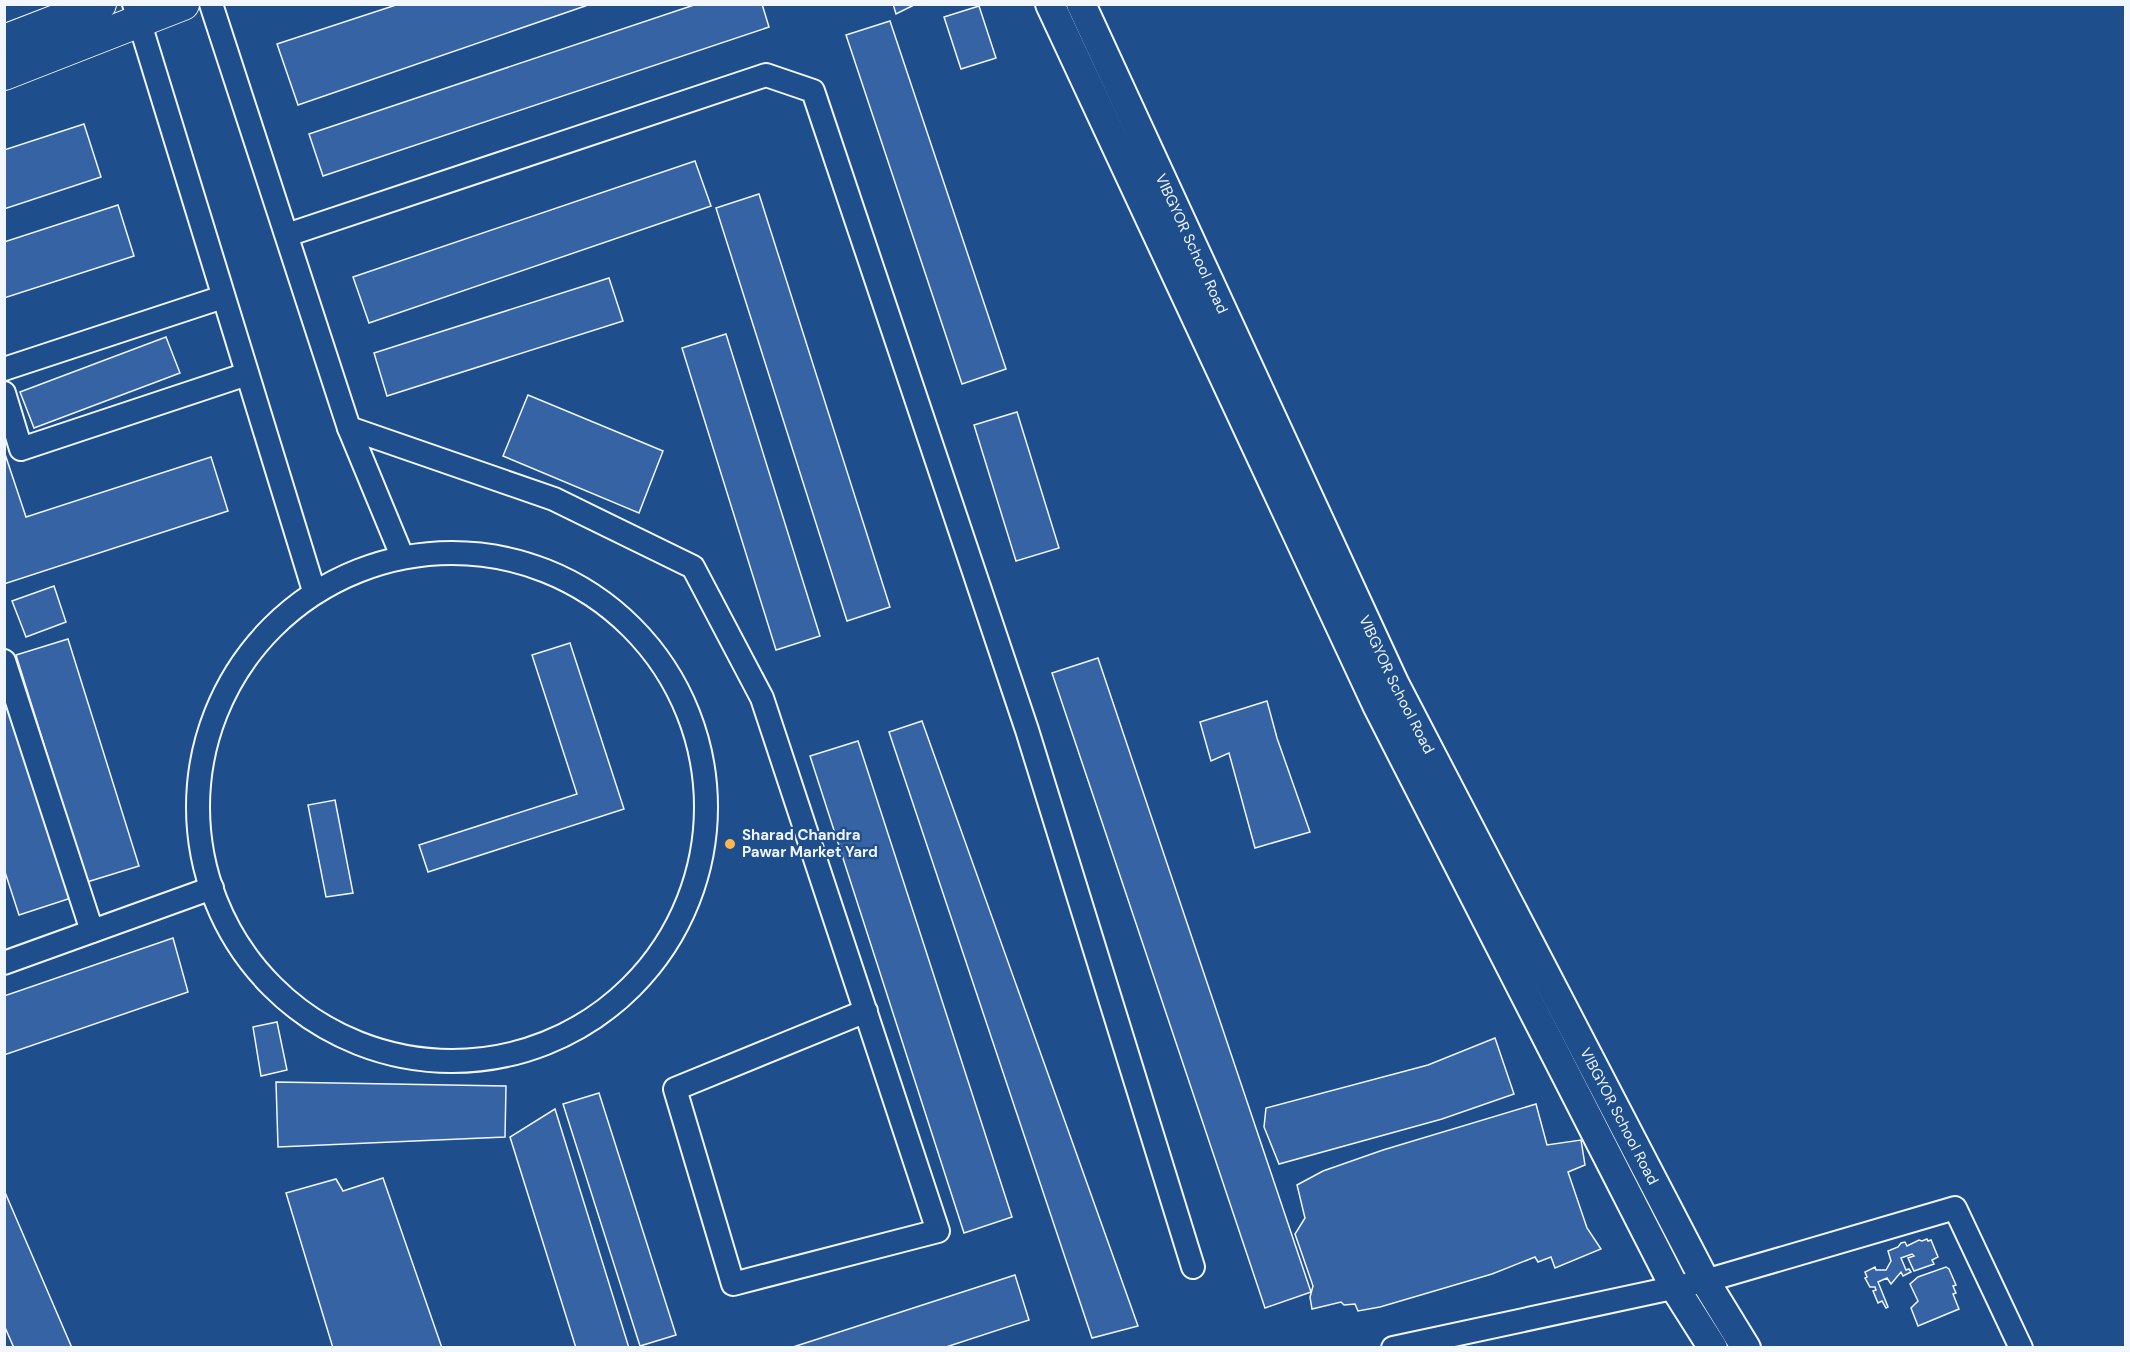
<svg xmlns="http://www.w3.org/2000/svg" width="2130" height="1352" font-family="'DM Sans',sans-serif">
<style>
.building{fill:#3563a3;stroke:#f2f6ff;stroke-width:1.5}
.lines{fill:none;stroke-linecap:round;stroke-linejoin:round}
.minor-casing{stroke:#f2f6ff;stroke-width:26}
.major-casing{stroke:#f2f6ff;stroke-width:32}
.highway-casing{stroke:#f2f6ff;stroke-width:34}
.minor{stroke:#1f4e8c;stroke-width:22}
.major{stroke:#1f4e8c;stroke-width:28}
.highway{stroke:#1f4e8c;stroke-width:32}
.poi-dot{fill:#ffb74d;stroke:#1f4e8c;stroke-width:2}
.labels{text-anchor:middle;stroke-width:4.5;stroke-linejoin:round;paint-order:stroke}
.street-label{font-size:15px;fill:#f2f6ff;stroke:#1f4e8c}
.poi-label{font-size:15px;font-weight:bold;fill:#f2f6ff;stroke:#1f4e8c;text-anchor:start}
</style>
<rect width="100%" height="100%" fill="#1f4e8c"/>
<g class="building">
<path d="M399,4H591L298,105L277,44Z"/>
<path d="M697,4H762L769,27L323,176L309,134Z"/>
<path d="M893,4H916L896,14Z"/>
<path d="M979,6L996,58L961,69L944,17Z"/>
<path d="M890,21L1006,369L962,384L846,35Z"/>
<path d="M84,124L101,177L4,209V150Z"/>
<path d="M695,161L711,206L369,323L353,277Z"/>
<path d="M759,194L890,607L847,621L716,208Z"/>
<path d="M118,205L134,256L4,298V242Z"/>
<path d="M609,278L623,321L387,396L374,353Z"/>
<path d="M726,334L820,636L776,650L682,348Z"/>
<path d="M166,337L180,373L34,428L20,392Z"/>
<path d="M528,395L663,451L639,513L503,456Z"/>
<path d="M1017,412L1059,548L1016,561L974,425Z"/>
<path d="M4,451L26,517L211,457L228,511L4,584Z"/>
<path d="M54,586L66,622L26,637L12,601Z"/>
<path d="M68,639L139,866L87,882L16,655Z"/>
<path d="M570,643L624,809L428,872L419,845L577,794L532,655Z"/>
<path d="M1098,658L1311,1292L1265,1308L1052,673Z"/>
<path d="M4,695L71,898L19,915L4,869Z"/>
<path d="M1267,701L1277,738L1310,832L1255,848L1229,753L1211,761L1200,722Z"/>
<path d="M922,721L1138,1326L1092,1338L889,732Z"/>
<path d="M858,741L1012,1217L964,1233L810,756Z"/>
<path d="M335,800L353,893L326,897L308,805Z"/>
<path d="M173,938L188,992L4,1055V996Z"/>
<path d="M277,1022L287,1070L261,1076L253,1027Z"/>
<path d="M1495,1038L1514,1094L1442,1119L1279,1164L1264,1127L1266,1108L1428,1065Z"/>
<path d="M276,1082L506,1086L505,1137L278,1147Z"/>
<path d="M599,1093L676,1335L640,1346L563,1104Z"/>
<path d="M1536,1104L1547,1145L1581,1140L1585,1165L1568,1172L1587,1228L1601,1249L1555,1268L1551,1257L1538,1262L1535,1257L1492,1274L1380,1307L1358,1311L1355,1304L1344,1305L1341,1302L1312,1309L1310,1297L1313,1286L1295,1234L1305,1218L1297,1185L1323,1171L1383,1150Z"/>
<path d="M555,1109L629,1348H576L510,1137Z"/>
<path d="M383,1178L442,1348H333L286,1193L336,1179L343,1191Z"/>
<path d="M4,1190L72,1348H14L4,1325Z"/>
<path d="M1927,1239L1928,1241L1931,1240L1938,1257L1932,1260L1934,1264L1914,1271L1908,1258L1914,1256L1912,1254L1901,1258L1906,1270L1909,1269L1911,1272L1903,1276L1901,1272L1891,1284L1887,1278L1878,1282L1888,1307L1886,1308L1882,1301L1878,1303L1873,1291L1876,1290L1875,1287H1870L1865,1278L1867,1277L1865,1272L1875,1267L1876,1270H1886L1891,1261L1888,1251L1898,1247L1901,1243L1905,1242L1907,1246L1919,1240L1922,1241Z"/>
<path d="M1946,1267L1949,1269L1956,1285L1953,1286L1956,1293L1953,1294L1959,1309L1918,1326L1911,1308L1918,1301L1910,1284L1918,1277Z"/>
<path d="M1015,1275L1029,1320L943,1348H790Z"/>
</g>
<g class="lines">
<g class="minor-casing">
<g id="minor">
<path d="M134,4L314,591"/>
<path d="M211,4L349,428L402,556"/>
<path d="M287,235L766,75L813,91L1027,730L1193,1267"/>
<path d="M4,369L223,297"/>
<path d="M4,393L21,449L247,374"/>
<path d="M349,428L554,499L693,567L762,698L938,1231L733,1284L675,1089L866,1011"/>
<circle cx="452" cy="807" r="254"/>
<path d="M4,661L92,931"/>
<path d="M4,963L212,888"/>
<path d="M1393,1348L1705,1281L1955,1208L2021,1348"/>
</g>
</g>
<g class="major-casing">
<g id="major">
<path d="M1050,4L1378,707L1675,1288L1713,1348"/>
<path id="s1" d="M1081,4L1395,685L1705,1281L1746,1348"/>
</g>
</g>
<g class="highway-casing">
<g id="highway">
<path d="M4,41L100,4"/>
<path d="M4,74L183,4"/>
</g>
</g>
<use href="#minor" class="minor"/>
<use href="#major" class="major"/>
<use href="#highway" class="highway"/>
</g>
<circle class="poi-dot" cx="730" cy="844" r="6"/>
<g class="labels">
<g class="street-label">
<text dy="5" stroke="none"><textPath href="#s1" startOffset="264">VIBGYOR School Road</textPath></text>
<text dy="5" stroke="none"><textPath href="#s1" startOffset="750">VIBGYOR School Road</textPath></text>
<text dy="5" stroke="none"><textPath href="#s1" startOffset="1236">VIBGYOR School Road</textPath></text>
</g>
<g class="poi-label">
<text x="742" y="840">Sharad Chandra<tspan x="742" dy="17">Pawar Market Yard</tspan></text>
</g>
</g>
<rect width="2130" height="1352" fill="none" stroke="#f2f6ff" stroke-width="12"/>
</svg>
